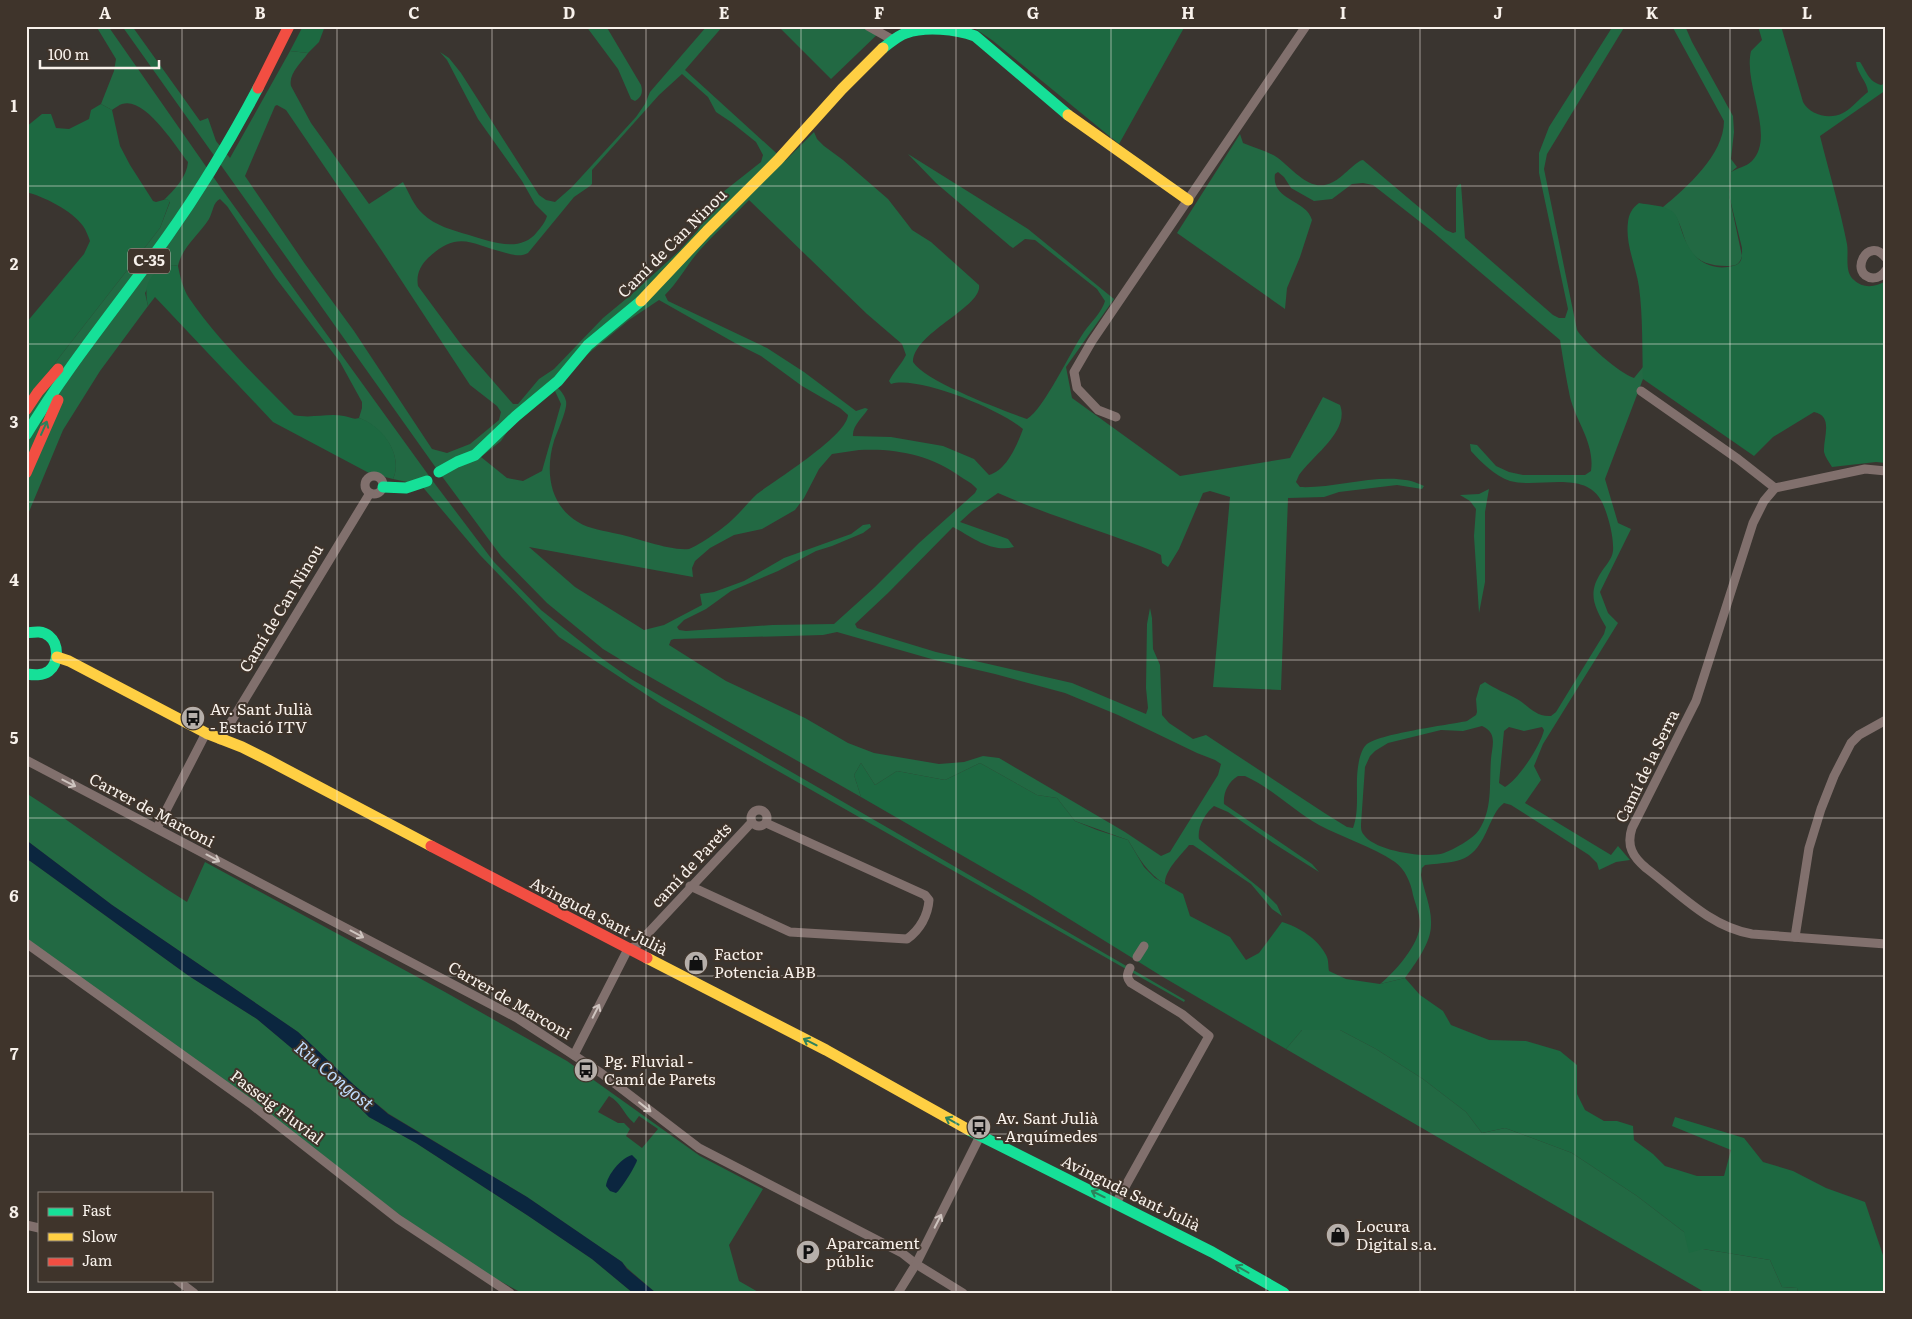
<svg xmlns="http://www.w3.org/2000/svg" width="1912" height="1319" font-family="Literata,serif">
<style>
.green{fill:#226943;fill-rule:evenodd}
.forest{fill:#1d6941}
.water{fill:#0b263f}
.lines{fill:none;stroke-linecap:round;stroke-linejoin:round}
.street{stroke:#81706d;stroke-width:9}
.fast{stroke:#16e098;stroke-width:11}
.slow{stroke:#ffcf43;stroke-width:11}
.jam{stroke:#f24e42;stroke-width:11}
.oneway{stroke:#2d815c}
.oneway2{stroke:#cec4bf}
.grid{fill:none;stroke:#f8f1eb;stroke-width:1;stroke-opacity:0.55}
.labels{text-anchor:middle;stroke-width:4;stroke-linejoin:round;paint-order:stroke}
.shield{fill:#3f342b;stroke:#c0b8b1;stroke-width:1}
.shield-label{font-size:15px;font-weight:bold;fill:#f8f1eb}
.street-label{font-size:16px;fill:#f8f1eb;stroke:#3f342b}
.poi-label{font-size:16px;fill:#f8f1eb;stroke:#3f342b;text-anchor:start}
.water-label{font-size:18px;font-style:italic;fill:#bfdcfd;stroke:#3f342b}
.neatline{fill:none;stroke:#f8f1eb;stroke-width:2}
.grid-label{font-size:16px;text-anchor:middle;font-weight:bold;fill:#f8f1eb}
</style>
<rect width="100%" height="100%" fill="#3a3530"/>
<g class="green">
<path d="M96,26H108L221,188L432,480L494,562L541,610L600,657L631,679L1185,1000L1184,1002L662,705L559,637L480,555L421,485L393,479C404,454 381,426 359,418L362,408V402L340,362L275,277L227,206L220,199C213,202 213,212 209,219C199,235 182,247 178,266L173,265L156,273L145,293L148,306L100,371L63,430L26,519V402L58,359L160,228L170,202L167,199L164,200C174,190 187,177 188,162C176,147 145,96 122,104C119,105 115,108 112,110L101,104L114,71L116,59Z"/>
<path d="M122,26H132L200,121L208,118L216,141L230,158L290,51L308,53C302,62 288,74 291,86L311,123L369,204L403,182C409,193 414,206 423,214C436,226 452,230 469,235C490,241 520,254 537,232C541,227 545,223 547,216L535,204L522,181L478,119L447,60L440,52L449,58L461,73L539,195L546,200L555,202L572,187L636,117L645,104L650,92L707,26H723L685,70L785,161L814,132L817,139L824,146L843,160L888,199L912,230L931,242L979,285C983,307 913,333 913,362C926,382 1002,410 1027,419C1044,409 1070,352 1084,332C1091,322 1102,312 1105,301L1097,289L1035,240L1025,239L1013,248L1010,246L936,183L908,154L1028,229L1114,299L1066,367L1072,398L1180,476L1290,458L1323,397L1340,405C1350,431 1313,455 1299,475L1296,482L1300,487C1338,489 1391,468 1424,486L1422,489L1397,485L1339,492L1324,497L1288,498L1281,690L1213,687L1230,497L1210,491L1203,493L1179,549L1168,567L1162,563L1161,555L1155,552C1103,531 1050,516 998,493L972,511L960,522L1008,539L1014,547C991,553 972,537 953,527L888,593L855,624L857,628L936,652L1072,683L1146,714L1148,708L1146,688L1147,624L1150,608L1152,618L1153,649L1160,665L1162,715L1169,723L1193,739L1206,735L1326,814L1347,827L1353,828C1360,809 1355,787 1358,767C1359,760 1361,750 1366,745C1377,734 1448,725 1467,721L1476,715L1477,712L1476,699L1480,685L1485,682C1495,689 1506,693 1517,699C1529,706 1535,717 1551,716L1556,712L1604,634L1606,627C1594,606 1587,593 1602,571C1606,565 1612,559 1613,551C1614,536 1608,515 1602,502C1585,469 1539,489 1510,481C1495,476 1481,462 1471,451L1470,444L1477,445L1496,466L1509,472L1523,475H1585L1591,471C1595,443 1576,422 1570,397C1566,378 1563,359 1560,340L1433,232L1373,185L1363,183L1352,184L1332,199L1314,201L1291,188L1284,177L1278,172L1275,174C1271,201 1306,199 1312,220L1300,257L1287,288L1285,309L1177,233L1240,134L1243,143C1254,148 1268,151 1278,158C1295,171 1311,194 1333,182C1342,178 1357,160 1363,160L1446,230L1453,233L1456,232V188L1458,185L1461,184L1465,238L1553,315L1559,318H1565L1568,309L1539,173V153L1549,127L1613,26H1625L1547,154L1544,169L1577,330C1585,343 1619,373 1634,378L1643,367V379L1605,479L1618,523L1631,529L1600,592L1608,613L1618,623L1543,744L1534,766L1541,780L1525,803L1611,855L1618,846L1630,860L1616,862L1599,870L1597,863L1589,855L1511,805L1504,803C1496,809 1493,818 1489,826C1473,863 1462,861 1425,865L1422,868L1421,875C1424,892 1432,908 1431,925C1431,943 1415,964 1405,978L1380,984C1395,972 1422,942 1420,921C1419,912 1415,903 1413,895C1411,883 1405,869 1395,862C1371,846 1344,838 1319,825C1294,811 1272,788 1245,776H1238C1228,782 1223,793 1224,804L1312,864L1319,872L1273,843L1228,812L1214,806C1205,813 1197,828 1199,839L1262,890L1277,905L1282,916L1272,909L1251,884L1193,845H1189C1181,855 1164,871 1165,884C1147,873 1139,858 1128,840L1075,821L1057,798L1037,795L980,763L945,780L897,771L875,785L861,763L854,775L861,797L636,669L603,649L547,603L501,556L441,475ZM682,74L708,97L716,112L731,122L756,142L763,155L761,162L723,192L697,231L679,251L632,294L603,318L554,369L539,379L518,404H513L460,343L418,286C416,275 420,266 428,258C459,229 472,245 506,253C514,255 521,257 528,253L574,197L590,186L592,184V170L659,95ZM277,105L286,110L382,251L470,385L497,406L501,412L499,420L470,444L447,453L432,449L354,331L305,264L245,176L275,106ZM749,200L867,314L902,344L906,355C901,365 894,371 889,381L891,384C918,375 1001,410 1023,429C1017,445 1007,470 989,475L974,459L943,446L891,437L853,436C852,426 863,417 868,409L865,408L856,411L804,372L767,348L668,301L665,295C678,282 687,265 699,251C715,233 733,217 749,200ZM659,300L735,343L761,356L802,386L840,408L848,415C847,436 774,481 757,494C748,502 742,511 733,519C724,528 701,544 689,549C669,551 638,538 618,534C605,531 589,529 578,522C549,505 545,470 554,441C557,432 568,409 566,401C565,396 561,391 558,388L583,358L629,320ZM555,391L561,404L542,471L523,481L507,478L481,457L501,441L509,429ZM859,450C896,448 931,455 961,477C967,481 972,483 977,489L975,493L919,543L875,587L834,624L772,625L686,631L679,630L677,627L684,620L706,609L731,591L778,571L816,551L832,546L863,533L871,527L870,524L863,525L851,534L784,558L744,581L714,592L700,594L702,605L664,625L644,630L575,587L529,547L693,577L692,568L695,561L710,548L734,535L762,529L795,510L804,498L819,469L832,454ZM837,632L935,660L995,674L1065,693L1118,715L1197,753L1215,760L1221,764L1218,775L1170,852L1161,856L1125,832L999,758L983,756L964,762L939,764L874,753L848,743L805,718L726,681L669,645L671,640L674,639L823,635ZM1482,726C1498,733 1492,746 1491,759C1489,784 1493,808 1479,830C1472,840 1454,849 1444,853C1426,859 1375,851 1364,835C1361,832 1361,828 1361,824L1365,767L1370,756L1375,751L1388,743L1441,730L1463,731ZM1509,727L1524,731L1542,727L1544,730C1541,745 1518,780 1505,787L1499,783L1504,731Z"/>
<path d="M586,26H606L641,85C643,92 642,97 635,101L631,99L618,69Z"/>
<path d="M778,26H880L884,28L831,79Z"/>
<path d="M1672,26H1685L1692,42L1733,116L1734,132L1731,159L1737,167L1731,172L1729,195L1742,256C1740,263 1737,266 1729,266C1669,267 1695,216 1662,208C1686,188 1724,155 1724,121Z"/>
<path d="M1489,489L1485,512V582L1479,613L1474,536L1476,509L1470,501L1460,495L1479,494Z"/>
<path d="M26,793C81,828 132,868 187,902L205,862L445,992L567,1061L700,1156L763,1189L729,1245L739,1281L760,1293H656L627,1268L622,1262L527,1197L389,1114L354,1085L298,1032L112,905L26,840ZM609,1096C622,1103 623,1114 634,1123L639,1116L658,1129L642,1148L626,1136L630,1129L624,1123H618L598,1112Z"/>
<path d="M26,858L189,976L257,1019L344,1092L369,1117L416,1143L527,1215L592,1259L633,1293H522L485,1273L411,1223L26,940Z"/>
<path d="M1302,1030H1340L1376,1049L1423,1079L1466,1112L1482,1133L1505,1128L1572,1153L1637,1196L1684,1232L1703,1249L1770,1260L1782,1287L1797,1288L1798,1293H1706L1286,1049Z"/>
</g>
<g class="forest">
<path d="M303,26H325L319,42L308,53L290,51Z"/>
<path d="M971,26H979L980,29L987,26H1185L1119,144L992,40Z"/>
<path d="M1758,26H1781L1803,102C1810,115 1829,120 1843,113C1851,109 1860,98 1868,92C1867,81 1857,74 1856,62H1860C1867,72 1868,81 1881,85L1886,83V90L1820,136C1829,172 1840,208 1847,244C1849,255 1844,272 1854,280C1863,289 1876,287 1886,281V463L1876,462L1832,467C1829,462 1825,457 1824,452C1823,438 1834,416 1814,412L1773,437L1754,456L1643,379C1642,348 1643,317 1639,287C1636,266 1625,244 1628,222C1629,214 1632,208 1639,203C1649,205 1665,205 1673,212C1678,217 1679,223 1681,229C1687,247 1696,264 1717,267C1722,268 1731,267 1736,265C1743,262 1742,255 1742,248L1729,195L1731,172C1737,168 1746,167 1752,161C1776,136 1743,85 1751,51L1762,40Z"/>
<path d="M101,104L112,110L120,146L130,165L153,201L156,202L167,199L170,201L160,228L58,359L26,402V323L84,254L90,241C88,236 86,230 83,226C73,211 43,196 26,192V127L42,114H51L56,128L69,129L89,119L91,110Z"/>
<path d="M173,265L178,266C180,276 183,289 189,298C216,338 260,381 294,415C311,419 327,413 344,416C350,417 353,420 359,418C382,425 404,455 393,479L369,473L273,422L155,297L148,306C143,283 150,272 173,265Z"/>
<path d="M861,763L875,785L897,771L945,780L980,763L1037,795L1057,798L1075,821L1097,830L1128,840L1144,867L1155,878L1183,894L1190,916L1230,937L1246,960L1259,953L1282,922C1299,927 1318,939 1326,955C1329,960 1328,967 1329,971L1346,979L1380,984L1405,978L1420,995L1443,1011L1451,1025L1489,1040L1526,1041L1560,1051L1577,1065V1094L1585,1110L1604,1121H1617L1633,1126L1634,1140L1653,1154L1665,1166L1697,1176H1724L1731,1150L1672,1126L1675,1117L1744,1138L1763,1162L1793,1171L1826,1188L1865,1202L1886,1264V1293H1798L1797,1288L1782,1287L1770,1260L1703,1249L1689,1253L1684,1232L1637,1196L1572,1153L1505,1128L1482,1133L1466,1112L1423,1079L1376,1049L1340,1030H1302L1286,1049L1163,977L1029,894L861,797L854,775Z"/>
</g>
<g class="water">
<path d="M26,840L112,905L298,1032L354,1085L388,1114L527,1197L622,1262L627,1269L656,1293H633L592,1259L527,1215L416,1143L369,1117L344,1092L257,1019L189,976L26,858Z"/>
<path d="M632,1155L637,1160C637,1164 620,1191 616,1193L610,1191L606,1186C607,1175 621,1158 632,1155Z"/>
</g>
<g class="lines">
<g class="street">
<path d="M868,26L893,40"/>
<path d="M1886,258C1867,234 1848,276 1873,278C1879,278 1883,275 1886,270"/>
<path d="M1641,391L1738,459L1775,488"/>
<path d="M1116,417L1098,410L1077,388L1074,372L1092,341L1306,26"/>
<circle cx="374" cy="485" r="9"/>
<path d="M1775,488L1764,501L1753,523L1696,701L1632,828C1626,846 1633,857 1646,868C1679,893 1710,927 1752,934L1886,944"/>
<path d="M1775,488L1865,469L1886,471"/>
<path d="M220,740L370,493"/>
<path d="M26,760L517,1018L601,1073L699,1148L902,1253L916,1264L963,1293"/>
<circle cx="759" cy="818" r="8"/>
<path d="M157,828L206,733"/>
<path d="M690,886L790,932L907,939C920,930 928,915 929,900L925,895L766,823"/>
<path d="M1795,937L1809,848L1821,809L1834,776L1851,743L1859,735L1886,720"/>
<path d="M26,943L251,1104L398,1219L510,1293"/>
<path d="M1137,957L1144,946"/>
<path d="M574,1055L628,949L636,946L752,822"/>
<path d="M1116,1203L1209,1036L1182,1014L1131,983C1126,977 1127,974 1130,968"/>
<path d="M26,1225L39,1228"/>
<path d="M177,1280L194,1293"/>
<path d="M898,1293L916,1264L980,1136"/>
</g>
<g class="fast">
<path d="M883,48C890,43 897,36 906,33C925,26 956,29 975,36L1068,115"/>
<path d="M26,435C68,365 120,303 167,237C201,189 231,139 258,88"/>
<path d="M439,472L457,462L475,455L516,416L558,381L588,345L641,301"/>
<path d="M383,487L406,488L427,481"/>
<path d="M26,633C34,632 42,630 49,636C59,644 59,663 49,671C42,676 34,675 26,674"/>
<path d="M969,1130L1212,1252L1284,1293"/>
</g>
<g class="slow">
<path d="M1068,115L1188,200"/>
<path d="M641,301L707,231L778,160L842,89L883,48"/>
<path d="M57,657L69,661L206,733L242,747L268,760L431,846"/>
<path d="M647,958L826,1050L969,1130"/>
</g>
<g class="jam">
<path d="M258,88L289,26"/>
<path d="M26,410L38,392L58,369"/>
<path d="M26,473L58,400"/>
<path d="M431,846L647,958"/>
</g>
</g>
<defs><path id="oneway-shaft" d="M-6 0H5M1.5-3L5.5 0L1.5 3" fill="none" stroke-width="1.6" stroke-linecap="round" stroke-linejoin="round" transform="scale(1.25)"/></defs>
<g class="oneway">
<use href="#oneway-shaft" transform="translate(44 428) rotate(-66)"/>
<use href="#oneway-shaft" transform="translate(810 1042) rotate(-153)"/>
<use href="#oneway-shaft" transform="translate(952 1121) rotate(-151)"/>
<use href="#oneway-shaft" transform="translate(1098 1194) rotate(-154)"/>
<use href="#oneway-shaft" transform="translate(1242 1269) rotate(-150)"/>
</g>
<g class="oneway2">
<use href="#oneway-shaft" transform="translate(69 783) rotate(27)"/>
<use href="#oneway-shaft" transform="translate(213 858) rotate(28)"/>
<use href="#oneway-shaft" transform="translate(357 934) rotate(28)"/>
<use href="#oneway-shaft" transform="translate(596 1011) rotate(-63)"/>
<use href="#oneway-shaft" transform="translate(645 1107) rotate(38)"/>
<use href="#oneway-shaft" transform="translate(938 1221) rotate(-63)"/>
</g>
<path class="grid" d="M182,26V1193M337,26V1293M492,26V1293M646,26V1293M801,26V1293M956,26V1293M1111,26V1293M1266,26V1293M1420,26V1293M1575,26V1293M1730,26V1293M26,186H1886M26,344H1886M26,502H1886M26,660H1886M26,818H1886M26,976H1886M26,1134H1886M182,1280V1293"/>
<defs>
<g id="bus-disc" transform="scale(1.25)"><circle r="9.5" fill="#b6afaa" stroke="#3f342b"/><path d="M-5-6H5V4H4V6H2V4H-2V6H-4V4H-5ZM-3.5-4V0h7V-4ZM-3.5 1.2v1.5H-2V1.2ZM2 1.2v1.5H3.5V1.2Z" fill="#111"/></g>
<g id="shop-disc" transform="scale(1.25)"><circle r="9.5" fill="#b6afaa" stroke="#3f342b"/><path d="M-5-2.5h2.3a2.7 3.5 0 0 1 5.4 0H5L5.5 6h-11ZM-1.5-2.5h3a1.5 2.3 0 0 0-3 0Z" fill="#111"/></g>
<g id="parking-disc" transform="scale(1.25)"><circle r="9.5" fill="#b6afaa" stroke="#3f342b"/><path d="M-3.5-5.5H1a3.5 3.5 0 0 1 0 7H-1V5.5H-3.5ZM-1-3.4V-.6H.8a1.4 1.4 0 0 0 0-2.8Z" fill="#111"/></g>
</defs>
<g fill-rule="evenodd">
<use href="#bus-disc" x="193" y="718"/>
<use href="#shop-disc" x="696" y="963"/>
<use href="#bus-disc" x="586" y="1070"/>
<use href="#bus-disc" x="979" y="1127"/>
<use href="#shop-disc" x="1338" y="1235"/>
<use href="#parking-disc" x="808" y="1252"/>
</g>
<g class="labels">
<rect class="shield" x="128" y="248.5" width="42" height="25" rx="4"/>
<g class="shield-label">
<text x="149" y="266">C-35</text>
</g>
<g class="street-label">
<text transform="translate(672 243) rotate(-45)" y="6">Camí de Can Ninou</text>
<text transform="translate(281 608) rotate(-59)" y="6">Camí de Can Ninou</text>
<text transform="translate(1647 766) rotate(-64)" y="6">Camí de la Serra</text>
<text transform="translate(152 810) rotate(28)" y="6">Carrer de Marconi</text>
<text transform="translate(691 865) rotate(-47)" y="6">camí de Parets</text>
<text transform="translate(599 916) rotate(27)" y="6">Avinguda Sant Julià</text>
<text transform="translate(510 1000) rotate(30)" y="6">Carrer de Marconi</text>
<text transform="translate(277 1107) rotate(37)" y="6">Passeig Fluvial</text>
<text transform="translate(1131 1193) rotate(26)" y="6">Avinguda Sant Julià</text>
</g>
<g class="poi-label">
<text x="210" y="715">Av. Sant Julià<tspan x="210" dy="18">- Estació ITV</tspan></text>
<text x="714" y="960">Factor<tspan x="714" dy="18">Potencia ABB</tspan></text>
<text x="604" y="1067">Pg. Fluvial -<tspan x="604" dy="18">Camí de Parets</tspan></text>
<text x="996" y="1124">Av. Sant Julià<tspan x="996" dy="18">- Arquímedes</tspan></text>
<text x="1356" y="1232">Locura<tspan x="1356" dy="18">Digital s.a.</tspan></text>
<text x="826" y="1249">Aparcament<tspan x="826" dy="18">públic</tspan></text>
</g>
<g class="water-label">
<text transform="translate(334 1076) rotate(40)" y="6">Riu Congost</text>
</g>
</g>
<rect width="1912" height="1319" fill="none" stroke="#3f342b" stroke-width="55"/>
<rect x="38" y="1192" width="175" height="90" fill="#3f342b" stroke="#898078"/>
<rect x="48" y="1208" width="25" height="8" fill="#16e098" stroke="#898078"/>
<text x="82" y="1216" font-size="15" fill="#f8f1eb">Fast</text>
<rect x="48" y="1233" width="25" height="8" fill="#ffcf43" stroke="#898078"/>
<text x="82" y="1242" font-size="15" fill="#f8f1eb">Slow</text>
<rect x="48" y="1258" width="25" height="8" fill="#f24e42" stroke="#898078"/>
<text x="82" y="1266" font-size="15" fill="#f8f1eb">Jam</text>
<path d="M40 60v8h119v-8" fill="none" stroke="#f8f1eb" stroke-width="2.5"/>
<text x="48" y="60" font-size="15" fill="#f8f1eb" stroke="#3f342b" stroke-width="4" paint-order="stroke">100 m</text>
<rect x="28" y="28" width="1856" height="1264" class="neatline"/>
<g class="grid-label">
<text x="105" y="19">A</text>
<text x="260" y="19">B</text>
<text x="414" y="19">C</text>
<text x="569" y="19">D</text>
<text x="724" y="19">E</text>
<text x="879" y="19">F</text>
<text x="1033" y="19">G</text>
<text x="1188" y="19">H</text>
<text x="1343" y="19">I</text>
<text x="1498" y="19">J</text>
<text x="1652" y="19">K</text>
<text x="1807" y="19">L</text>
<text x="14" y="112">1</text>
<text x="14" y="270">2</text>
<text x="14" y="428">3</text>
<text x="14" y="586">4</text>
<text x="14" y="744">5</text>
<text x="14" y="902">6</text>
<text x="14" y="1060">7</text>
<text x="14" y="1218">8</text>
</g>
</svg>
